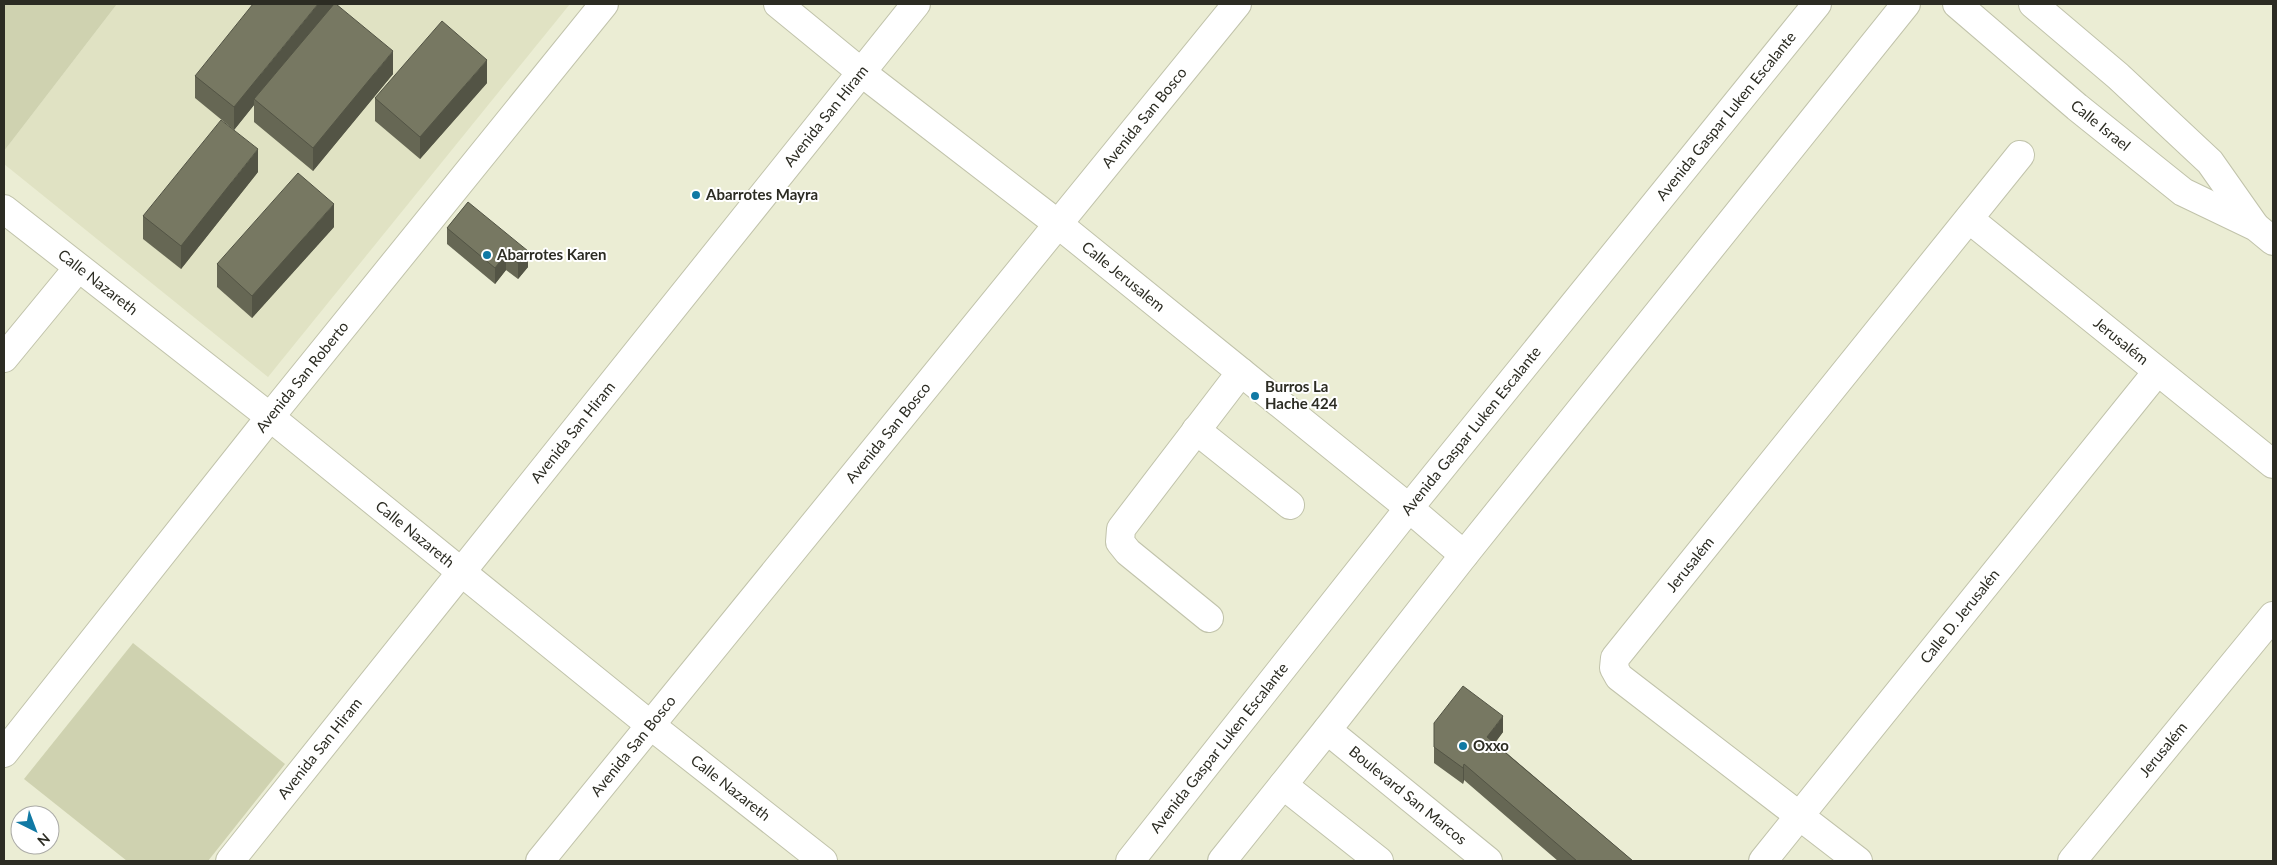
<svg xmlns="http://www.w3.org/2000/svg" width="2277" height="865" font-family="Lato,sans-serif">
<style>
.built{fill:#e0e2c3}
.green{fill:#cfd2b0}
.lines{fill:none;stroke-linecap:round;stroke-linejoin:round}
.minor-casing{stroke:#c1c3ab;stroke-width:30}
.minor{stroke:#fff;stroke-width:28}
.wall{fill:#666754}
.shaded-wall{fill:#535445}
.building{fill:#777862;stroke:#535445}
.poi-dot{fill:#1079a4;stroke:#fff;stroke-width:2}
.labels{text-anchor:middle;stroke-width:4;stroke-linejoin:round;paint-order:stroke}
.street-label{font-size:15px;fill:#2c2c23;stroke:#fff}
.poi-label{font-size:15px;font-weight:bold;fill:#2c2c23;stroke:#fff;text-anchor:start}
</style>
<rect width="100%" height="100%" fill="#ebedd4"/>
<path class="built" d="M117,4H570L268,377L4,164V151Z"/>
<g class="green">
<path d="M4,4H117L4,151Z"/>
<path d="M133,643L285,764L208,861H127L24,779Z"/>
</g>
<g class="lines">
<g class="minor-casing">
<g id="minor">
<path id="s1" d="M778,4L861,72L1058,224L1409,508L1464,555"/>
<path id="s2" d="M1957,4L2077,107L2183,192L2256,227L2273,241"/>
<path d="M2033,4L2118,76L2210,162L2255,226"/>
<path id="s3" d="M4,209L270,417L649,724L823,861"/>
<path id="s4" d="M1969,219L2273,464"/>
<path d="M4,358L78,268"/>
<path d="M1196,430L1290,505"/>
<path d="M1209,618L1128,552L1120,542L1121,529L1241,372"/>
<path id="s5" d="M1327,730L1488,861"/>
<path id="s6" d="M4,753L270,417L604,4"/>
<path d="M1283,785L1379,861"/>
<path id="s7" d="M230,861L916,4"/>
<path id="s8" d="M540,861L1237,4"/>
<path id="s9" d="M1130,861L1409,508L1817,4"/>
<path d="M1222,861L1327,730L1464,555L1906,4"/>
<path id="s10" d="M1763,861L2157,372"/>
<path id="s11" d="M1858,861L1619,677L1614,668L1615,658L2020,155"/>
<path id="s12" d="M2072,861L2273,616"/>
</g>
</g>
<use href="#minor" class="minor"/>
</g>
<g class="wall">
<path d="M393,74L313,171L254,122V105L234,130L195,98V76Z"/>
<path d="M487,83L420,159L375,121V98Z"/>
<path d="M258,172L181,269L143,239V216Z"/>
<path d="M468,202L528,267L518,279L506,270L495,284L447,244V228Z"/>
<path d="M334,227L252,318L217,287V264Z"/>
<path d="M1434,723L1503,732L1495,743L1633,861H1558L1464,780L1463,784L1434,763Z"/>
</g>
<g class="shaded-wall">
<path d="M318,4H336L254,99V105L234,130V107Z"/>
<path d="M393,51V74L313,171V148Z"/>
<path d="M487,60V83L420,159V137Z"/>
<path d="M258,149V172L181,269V246Z"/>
<path d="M334,204V227L252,318V296Z"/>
<path d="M528,251V267L518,279V263Z"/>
<path d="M506,254V270L495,284V268Z"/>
<path d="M1503,716V732L1487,753V737Z"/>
<path d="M1464,764V780L1463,784V768Z"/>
</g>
<g class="building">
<path d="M253,4H318L234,107L195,76Z"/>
<path d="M334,4H336L393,51L313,148L254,99Z"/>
<path d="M442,21L487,60L420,137L375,98Z"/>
<path d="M221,120L258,149L181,246L143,216Z"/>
<path d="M298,173L334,204L252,296L217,264Z"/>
<path d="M468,202L528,251L518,263L506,254L495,268L447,228Z"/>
<path d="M1463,686L1503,716L1487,737L1633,861H1577L1464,764L1463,768L1434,747V723Z"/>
</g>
<g class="poi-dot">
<circle cx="696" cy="195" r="5"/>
<circle cx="487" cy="255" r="5"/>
<circle cx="1255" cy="396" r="5"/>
<circle cx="1463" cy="746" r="5"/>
</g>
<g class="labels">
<g class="street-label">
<text dy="5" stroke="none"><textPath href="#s7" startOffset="954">Avenida San Hiram</textPath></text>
<text dy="5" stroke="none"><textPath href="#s9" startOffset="954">Avenida Gaspar Luken Escalante</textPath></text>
<text dy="5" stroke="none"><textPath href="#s8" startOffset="958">Avenida San Bosco</textPath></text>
<text dy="5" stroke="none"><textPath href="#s2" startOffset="188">Calle Israel</textPath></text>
<text dy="5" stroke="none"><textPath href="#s1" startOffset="440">Calle Jerusalem</textPath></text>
<text dy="5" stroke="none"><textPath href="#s3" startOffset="119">Calle Nazareth</textPath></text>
<text dy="5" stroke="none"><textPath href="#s4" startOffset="195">Jerusalém</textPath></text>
<text dy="5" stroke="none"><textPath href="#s6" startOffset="480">Avenida San Roberto</textPath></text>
<text dy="5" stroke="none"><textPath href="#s9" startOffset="549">Avenida Gaspar Luken Escalante</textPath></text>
<text dy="5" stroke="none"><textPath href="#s7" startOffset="549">Avenida San Hiram</textPath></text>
<text dy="5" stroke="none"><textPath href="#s8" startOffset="552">Avenida San Bosco</textPath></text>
<text dy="5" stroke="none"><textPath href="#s3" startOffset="524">Calle Nazareth</textPath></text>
<text dy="5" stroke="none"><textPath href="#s11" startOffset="442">Jerusalém</textPath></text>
<text dy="5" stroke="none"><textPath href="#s10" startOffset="314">Calle D. Jerusalén</textPath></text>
<text dy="5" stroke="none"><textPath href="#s8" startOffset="148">Avenida San Bosco</textPath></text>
<text dy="5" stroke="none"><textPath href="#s9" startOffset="144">Avenida Gaspar Luken Escalante</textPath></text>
<text dy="5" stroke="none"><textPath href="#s7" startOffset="144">Avenida San Hiram</textPath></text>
<text dy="5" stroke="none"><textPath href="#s12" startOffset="144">Jerusalém</textPath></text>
<text dy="5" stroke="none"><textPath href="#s3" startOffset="929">Calle Nazareth</textPath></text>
<text dy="5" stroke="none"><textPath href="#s5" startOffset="104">Boulevard San Marcos</textPath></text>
</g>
<g class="poi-label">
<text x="706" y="200">Abarrotes Mayra</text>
<text x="497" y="260">Abarrotes Karen</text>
<text x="1265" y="392">Burros La<tspan x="1265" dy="17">Hache 424</tspan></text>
<text x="1473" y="751">Oxxo</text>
</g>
</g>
<rect width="2277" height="865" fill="none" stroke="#2c2c23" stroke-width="10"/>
<g transform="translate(35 830) rotate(138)"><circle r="24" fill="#ffffff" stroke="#ababa7"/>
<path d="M0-4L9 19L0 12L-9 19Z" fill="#1079a4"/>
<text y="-8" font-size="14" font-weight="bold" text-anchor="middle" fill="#2c2c23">N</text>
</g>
</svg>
